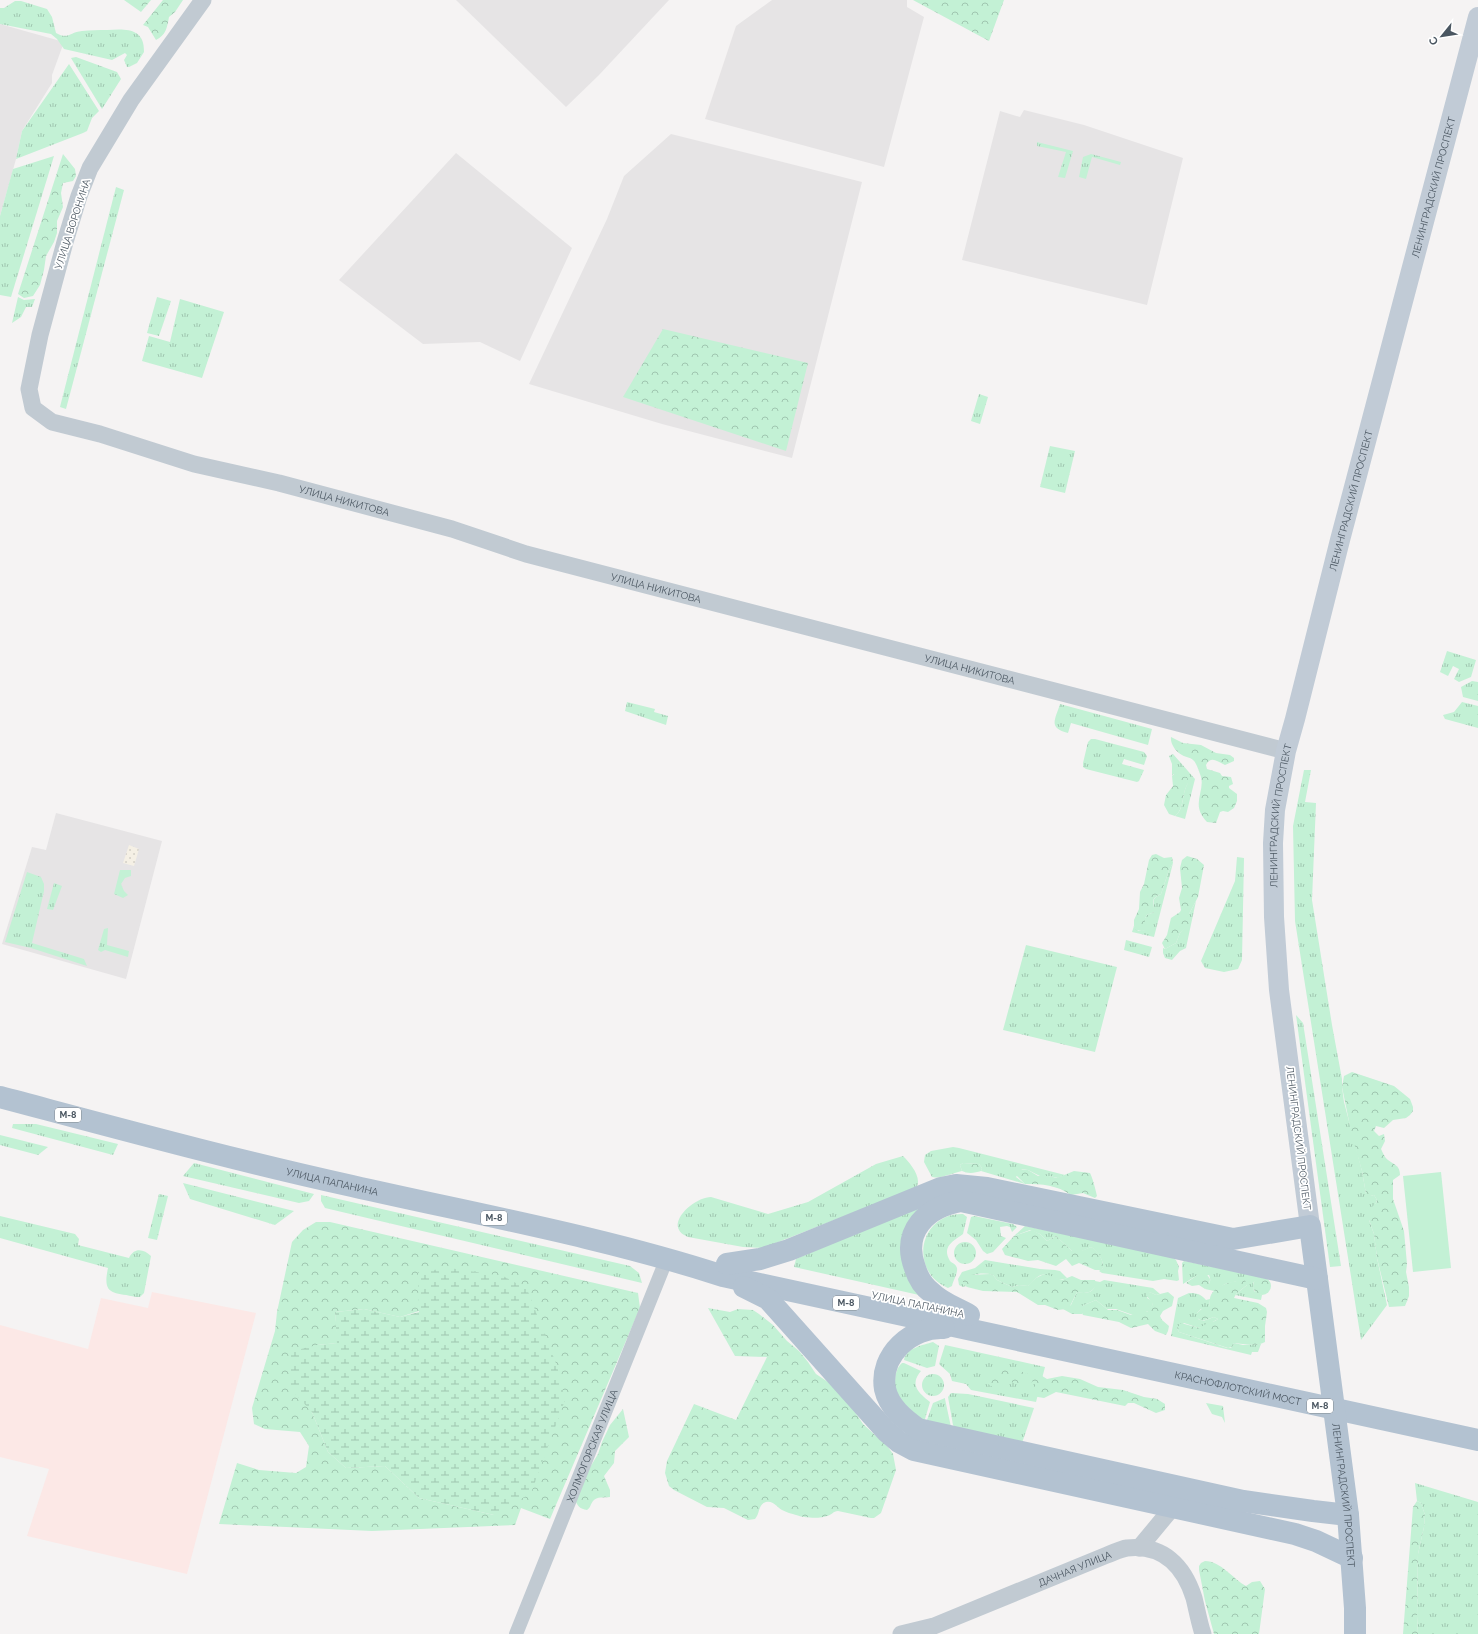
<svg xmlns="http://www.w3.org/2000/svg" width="1478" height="1634" font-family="Raleway,sans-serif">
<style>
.education{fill:#e6e4e5}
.medical{fill:#fce8e6}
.grass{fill:url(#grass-tufts)}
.forest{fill:url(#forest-crowns);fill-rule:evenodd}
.wetland{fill:url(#wetland-marsh)}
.sand{fill:url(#sand-dots)}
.pitch{fill:#c3f1d5}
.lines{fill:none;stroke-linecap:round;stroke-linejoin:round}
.minor{stroke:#c1cad2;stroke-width:14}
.tertiary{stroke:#c1cad2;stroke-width:17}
.secondary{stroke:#c1cbd6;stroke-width:20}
.primary{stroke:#b3c2d1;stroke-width:22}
.labels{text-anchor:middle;stroke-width:3.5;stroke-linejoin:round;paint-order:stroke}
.shield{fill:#fff;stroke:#808990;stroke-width:1}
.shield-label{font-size:9px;font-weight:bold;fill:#4a5661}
.street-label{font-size:10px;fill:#4a5661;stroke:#fff}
</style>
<defs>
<pattern id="grass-tufts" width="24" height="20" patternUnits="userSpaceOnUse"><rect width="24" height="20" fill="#c3f1d5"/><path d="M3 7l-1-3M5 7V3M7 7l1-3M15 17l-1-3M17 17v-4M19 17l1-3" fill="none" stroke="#a0c6b0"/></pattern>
<pattern id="forest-crowns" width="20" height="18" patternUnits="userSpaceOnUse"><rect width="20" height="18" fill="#c3f1d5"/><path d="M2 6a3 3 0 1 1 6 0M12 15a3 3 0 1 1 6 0" fill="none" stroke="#a0c6b0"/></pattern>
<pattern id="wetland-marsh" width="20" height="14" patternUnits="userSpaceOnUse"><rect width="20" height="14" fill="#c3f1d5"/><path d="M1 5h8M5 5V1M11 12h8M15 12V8" fill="none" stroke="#a0c6b0"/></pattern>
<pattern id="sand-dots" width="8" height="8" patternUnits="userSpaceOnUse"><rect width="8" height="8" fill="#f5f0e5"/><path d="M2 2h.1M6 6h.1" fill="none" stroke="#d4d0c7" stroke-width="1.8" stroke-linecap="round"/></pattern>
</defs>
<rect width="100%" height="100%" fill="#f5f3f3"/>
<g class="education">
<path d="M456,0H669L599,75L566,107Z"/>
<path d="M772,0H907V7L924,17L884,167L705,119L736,26Z"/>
<path d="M0,24L64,42L52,75V83L22,131L16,159L0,216Z"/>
<path d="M1024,110L1084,125L1183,158L1147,305L962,260L1000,111L1020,117Z"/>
<path d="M671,134L862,182L792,458L662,424L529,384L607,219L624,176Z"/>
<path d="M456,153L572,248L520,361L480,342L423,344L339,280Z"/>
<path d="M56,813L162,841L126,979L2,944L32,847L46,850Z"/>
</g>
<path class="medical" d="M152,1292L256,1313L187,1574L27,1536L49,1469L0,1457V1325L88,1349L101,1298L148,1308Z"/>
<g class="grass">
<path d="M15,1H21L47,9L52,17L56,33C68,40 70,32 82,31C90,30 98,30 107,30C124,29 145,27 144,52L137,63L129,67H127L124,60L127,55L125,53L112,60L64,49L57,39L51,34L0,24V8H4Z"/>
<path d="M76,57L117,72L121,79L102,109L71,58Z"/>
<path d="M69,64L99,111L92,118L87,131L83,133L16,159L22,131Z"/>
<path d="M1037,142L1073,151L1065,178L1058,177L1066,152L1037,146Z"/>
<path d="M1091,154L1121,162L1120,165L1092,157L1086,179L1079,177L1083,157Z"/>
<path d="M54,156L11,297L0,295V216L13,169Z"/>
<path d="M116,187L124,190L66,409L60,407Z"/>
<path d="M18,297L24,300L35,299L32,307H26L21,317L12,323Z"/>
<path d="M157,297L171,301L159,336L147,333Z"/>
<path d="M180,299L224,312L202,378L142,361L149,336L170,342Z"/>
<path d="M979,394L988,397L980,424L971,421Z"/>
<path d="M1050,446L1075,451L1065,493L1040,487Z"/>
<path d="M1447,651L1476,660L1471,677L1459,682L1454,679L1459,669L1453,666L1448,676L1440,672Z"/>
<path d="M1472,681L1478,682V701L1463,697L1461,687Z"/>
<path d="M627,702L655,709L654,712L668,716L666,725L625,711Z"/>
<path d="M1462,702L1478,706V728L1445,719L1443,715L1454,712Z"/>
<path d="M1060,704L1152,729L1148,745L1071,723L1068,733C1048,728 1055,720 1060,704Z"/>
<path d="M1091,739H1095L1144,752L1147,756L1144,765L1124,759L1122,764L1144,770L1139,781L1137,782L1086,769L1083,767V763L1088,742Z"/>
<path d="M1173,754L1195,779L1185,819L1175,816C1185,809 1181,794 1188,783L1180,775L1173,774L1172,776V764L1169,756Z"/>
<path d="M1304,770H1311L1305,802L1316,803L1312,900L1332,1025L1342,1079V1087L1344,1102L1362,1171L1366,1194L1370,1196L1374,1195L1377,1200L1369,1220L1374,1234L1377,1258L1387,1305L1361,1340L1295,921L1293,826Z"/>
<path d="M1237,857L1244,858L1242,960L1238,969L1224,972L1205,968L1201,961L1235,881Z"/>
<path d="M1173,863L1154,937L1132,932L1134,926L1138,931L1145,930V918L1147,915L1154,912C1155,901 1150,899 1161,894L1169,870Z"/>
<path d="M120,870H131V876L125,878L121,884L124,891L128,895L123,898L114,894Z"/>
<path d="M27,872L41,877L44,884V891L32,943L84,959L87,966L31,948L5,942Z"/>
<path d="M54,883L62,886L53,910L47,909Z"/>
<path d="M1196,901L1186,948L1180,951L1172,960L1165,958L1163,953V948L1165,949L1176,943L1180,933L1189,923V914Z"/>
<path d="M108,928L107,945L129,951L128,957L105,950L101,952L98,950L104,929Z"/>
<path d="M1126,940L1152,947L1149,957L1124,950Z"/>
<path d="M1026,945L1117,967L1095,1052L1003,1030Z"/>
<path d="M1296,1015L1303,1023L1341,1266L1330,1267Z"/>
<path d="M13,1124H36L118,1144L113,1155L12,1128Z"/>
<path d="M0,1135L48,1147L38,1155L0,1145Z"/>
<path d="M953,1147L959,1148L1065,1175L1058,1178L1049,1176L1042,1177L1028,1170L1022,1169L1016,1177L1025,1184L981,1171L982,1168L979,1164L963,1163L960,1165L962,1171C953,1173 940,1179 932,1177L924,1162L925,1155L931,1151Z"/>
<path d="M903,1156C910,1163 923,1178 916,1188L763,1248L743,1247L688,1237C661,1226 694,1197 711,1197L768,1214L808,1202L876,1164Z"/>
<path d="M194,1163L314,1194L309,1201L299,1203L183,1176Z"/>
<path d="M183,1183L294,1211L275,1225L190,1199Z"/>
<path d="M159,1194L168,1196L157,1240L148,1238Z"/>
<path d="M321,1195L630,1266L639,1273L642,1283L325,1208L321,1201Z"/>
<path d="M922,1204L924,1210L919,1295L794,1267L796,1259Z"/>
<path d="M963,1214L967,1217L963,1234C954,1241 941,1246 950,1261C952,1263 956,1264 957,1268C958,1273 953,1281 952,1286L948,1288C908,1271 919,1213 963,1214Z"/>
<path d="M0,1216L75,1234L79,1239L78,1245L129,1258C134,1247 144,1249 151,1256L144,1293L140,1297H136C113,1292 102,1296 108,1268L0,1238Z"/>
<path d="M974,1216L1013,1224L1017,1227L1012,1232L1010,1227L1007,1226L1000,1227L1001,1236L1006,1238L993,1252L987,1254L983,1251L976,1240L967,1233L971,1217Z"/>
<path d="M1025,1226L1170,1256L1176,1260L1179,1267L1178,1271L1179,1280L1177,1281L1164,1279L1153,1281L1102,1273L1099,1271L1103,1268C1104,1261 1098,1251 1091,1247L1082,1251H1072L1056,1236L1047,1241L1040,1234L1030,1230L1014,1236Z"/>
<circle cx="965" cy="1253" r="11"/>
<path d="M985,1260L1040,1269L1055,1270L1060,1271L1067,1278C1057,1283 1050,1273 1041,1275C1035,1277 1033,1283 1028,1286L1018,1285L1012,1287L997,1280L993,1275C983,1272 971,1274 963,1280V1284L966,1286L963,1287L959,1285L958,1279L962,1272L975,1268Z"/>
<path d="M1184,1261L1263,1277L1259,1278L1253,1283L1254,1291L1262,1295L1261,1300L1235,1295L1247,1285L1238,1281L1225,1284L1214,1291L1205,1289C1209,1285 1212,1282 1209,1275L1196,1276L1183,1284L1182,1263Z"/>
<path d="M1104,1280L1153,1288L1160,1294L1156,1295L1150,1292L1147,1298L1152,1301L1153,1304L1150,1311L1133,1315L1116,1309H1107L1096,1300L1082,1306V1314H1072L1063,1309L1071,1305L1077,1292C1086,1294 1096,1293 1095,1281L1100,1282Z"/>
<path d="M1189,1293C1197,1293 1201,1294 1206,1300L1210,1299L1209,1308L1201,1309L1197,1313L1198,1319L1203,1321L1214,1317L1218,1319C1215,1321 1203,1327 1199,1328L1184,1323L1177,1328L1179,1332L1227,1348H1231L1234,1343L1243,1345L1260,1344H1261L1258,1352H1252L1251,1355L1171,1336L1178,1298Z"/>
<path d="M933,1342L939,1346L935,1366L927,1368L904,1360C906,1348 923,1345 933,1342Z"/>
<path d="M945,1345L1045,1367L1036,1402L971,1390L966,1384L952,1381L950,1374L939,1364Z"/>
<path d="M902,1363H904L921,1371C909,1385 919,1393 930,1402L925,1419L922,1421L896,1396C895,1385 893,1371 902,1363Z"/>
<circle cx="933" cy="1385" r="11"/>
<path d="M951,1393L968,1394L1034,1408L1022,1443L956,1429L953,1425L948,1397Z"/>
<path d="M945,1398V1399L951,1427L927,1420L933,1403Z"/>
<path d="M1415,1483L1478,1502V1634H1418L1417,1616L1418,1554L1424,1527L1425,1515L1421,1503L1417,1501Z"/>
</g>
<g class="forest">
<path d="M124,0H151L141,12Z"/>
<path d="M163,0H183L175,12L169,17C167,28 166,35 156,40L148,27L143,25Z"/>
<path d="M913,0H1004L989,41Z"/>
<path d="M63,154L75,169L76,176L73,181L63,183L61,193L63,207L57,221V233L54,242L46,256L44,270L40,285L33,296L24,298L18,294Z"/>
<path d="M663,329L808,363L786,451L623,397Z"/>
<path d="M1171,737L1183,743L1201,745L1216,753L1230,755L1234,758V761L1225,765C1218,762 1211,755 1206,765L1207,769L1220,773L1222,776L1231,777L1233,784L1229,786V788L1237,794V801L1234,808L1228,812L1223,811L1220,812L1216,823L1207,822C1189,803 1207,791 1200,774C1199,771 1196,762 1193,760C1190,757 1185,757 1182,755C1176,752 1170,744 1171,737Z"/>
<path d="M1176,772L1182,776L1187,777L1189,782C1181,792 1185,809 1175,816L1169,814L1164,805L1166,795L1173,786L1172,776Z"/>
<path d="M1156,854L1164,858L1172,857L1173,863L1169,870L1161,894C1149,899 1155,902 1154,912L1147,915L1145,918V930L1142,931L1136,930L1134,926V920L1139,909L1140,892L1144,884L1149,860L1152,855Z"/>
<path d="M1187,856L1197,859L1204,865L1198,897L1189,914V925L1180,933L1176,943L1165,949L1162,943L1167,935L1171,918L1180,912L1181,910L1179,898L1182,888L1180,868L1182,860Z"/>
<path d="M1352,1072L1394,1086L1410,1099L1413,1107V1111L1410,1115L1406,1118L1393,1120L1384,1128L1376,1126L1374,1131L1379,1136L1384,1134L1385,1141L1381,1149C1383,1153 1385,1158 1388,1160C1395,1165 1400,1166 1400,1175L1393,1180V1199L1404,1231L1407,1264L1406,1272L1409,1287V1296L1405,1306L1389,1307L1377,1258L1374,1234L1368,1217L1370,1209L1376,1203L1377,1200L1374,1195L1367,1197L1366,1194L1362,1171L1352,1136L1342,1087L1344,1076Z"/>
<path d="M963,1163L979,1164L982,1168L981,1171C975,1173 968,1174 962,1171L960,1165Z"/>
<path d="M1018,1169L1028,1170L1038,1176H1049L1057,1178L1074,1171L1090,1173C1092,1176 1096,1191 1097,1196L1095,1198L1083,1193L1071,1195C1057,1185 1042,1184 1025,1184L1015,1174V1171Z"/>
<path d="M316,1222H330L638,1293L640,1308L550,1519L521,1508L515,1525L372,1531L219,1524L237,1463L259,1470L296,1473L306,1467L309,1446L300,1432L265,1429L254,1424L252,1408L275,1331L277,1312L292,1242L303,1230ZM419,1272L494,1515L419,1498L385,1466L346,1468L328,1452L312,1412L317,1345L338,1343L335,1312L364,1309L400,1317L419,1311Z"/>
<path d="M1032,1230L1040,1234L1047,1241L1056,1236L1072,1251H1081L1091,1247C1098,1250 1104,1261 1103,1268L1101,1270H1095L1079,1263L1072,1266L1066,1259L1056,1266L1038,1260L1028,1261L1005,1255L1002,1249L1014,1236Z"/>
<path d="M1206,1273L1210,1279L1209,1286L1205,1289L1199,1285L1192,1286L1186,1283L1196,1276Z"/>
<path d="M990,1274L993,1275L997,1280L1012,1287L1019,1285L1028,1286L1036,1278L1042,1275H1048L1062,1280L1072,1276L1081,1280H1095L1096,1285C1092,1293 1086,1294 1077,1292L1070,1306L1066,1309L1058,1310L1045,1305H1038L1017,1292L983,1291L967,1287L963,1284V1278L969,1275Z"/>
<circle cx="1262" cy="1286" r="9"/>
<path d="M1245,1280L1247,1285L1236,1294L1234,1298L1258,1303L1266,1308L1267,1312L1265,1326V1342C1257,1347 1243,1344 1234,1343L1232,1347L1228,1348L1179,1332L1177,1328L1181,1323L1199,1328L1208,1323L1215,1321L1218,1319L1214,1317L1202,1321L1197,1318V1313L1204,1307H1209C1210,1304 1209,1299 1211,1295C1217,1284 1233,1281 1245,1280Z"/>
<path d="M1150,1292L1156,1295L1168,1292L1174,1297L1172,1306L1163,1311L1160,1316L1162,1320L1169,1326L1168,1331L1166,1335L1155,1331L1148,1324L1131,1328L1119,1322L1083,1315L1081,1311L1082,1306L1096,1300L1108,1310H1117L1131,1315C1134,1314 1136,1313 1138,1312C1148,1311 1147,1315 1153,1304L1146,1295Z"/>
<path d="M708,1308L730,1312L738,1309L753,1310L759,1314L773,1325L787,1341L799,1351L808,1362L816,1374L828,1382L851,1406L863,1424L888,1447L893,1454L896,1470L881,1513L874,1518H871L838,1511C833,1511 832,1515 827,1516C820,1519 804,1518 796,1515C792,1514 786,1512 782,1510C777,1507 773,1500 766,1502C758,1504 760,1514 755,1519L748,1520L724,1508L707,1507L674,1490L669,1486L665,1473L667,1461L694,1404L736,1420L767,1357L735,1356Z"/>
<path d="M1012,1368L1028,1374H1039L1047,1379L1062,1376L1080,1379L1098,1387L1123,1390L1144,1397L1157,1399L1165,1404V1410L1156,1413L1134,1403H1128L1125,1406L1056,1392L1044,1398L1032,1396V1393L1036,1384L1033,1381L1030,1384L1024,1382L1019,1385C998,1377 1009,1382 993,1387L985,1382L987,1377L1005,1369Z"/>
<path d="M1206,1403L1223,1406L1225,1423L1222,1417L1212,1414Z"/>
<path d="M623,1409L629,1437L615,1451L614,1463L604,1476L610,1490V1497C604,1498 597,1496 593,1501C590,1505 591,1507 587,1510C580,1509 577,1506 575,1499L589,1469L598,1454L602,1442L610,1425Z"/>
<path d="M1417,1501L1421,1503L1425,1515L1424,1527L1418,1554L1417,1616L1418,1634H1403L1413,1507Z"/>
<path d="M1205,1561C1221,1561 1233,1579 1246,1586L1252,1582L1260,1581L1265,1589L1259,1634H1214L1205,1601L1199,1570V1566L1201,1563Z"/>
</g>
<path class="wetland" d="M449,1268L503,1276L527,1289L557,1366L565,1400L531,1493L494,1515L419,1498L385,1466L346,1468L328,1452L312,1412L289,1387V1352L317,1345L337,1343L335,1312L364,1309L400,1317L419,1312L418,1272Z"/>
<path class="sand" d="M129,845L139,849L134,866L123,863Z"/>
<path class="pitch" d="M1441,1172L1451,1268L1413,1272L1403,1176Z"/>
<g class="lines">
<path class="minor" id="s1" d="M516,1634L667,1258"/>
<g class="tertiary">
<path id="s2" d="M203,0L131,100L90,168L79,196L65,242L40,335L29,389L33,408L52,422L100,434L194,464L279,483L452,529L526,554L1286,751"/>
<path d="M1139,1548L1173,1507"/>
<path id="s3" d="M901,1634L934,1626L1107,1555C1113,1553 1120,1549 1127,1548C1163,1544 1184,1566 1194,1598C1197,1610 1199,1622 1203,1634"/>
</g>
<path class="secondary" id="s4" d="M1310,1226L1279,990L1274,917L1273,843L1275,810L1286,751L1295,719L1340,540L1478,17"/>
<g class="primary">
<path id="s5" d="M0,1097C117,1128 234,1160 352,1186C475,1214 603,1237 723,1276L1478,1440"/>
<path id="s6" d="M727,1264L760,1259L789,1250L941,1188L956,1185L987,1188L1233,1239L1310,1226L1348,1515L1355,1608V1634"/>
<path d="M744,1287L768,1299L886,1431L899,1442L914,1450L1295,1534L1316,1541L1352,1558"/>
<path d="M969,1315C957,1308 942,1303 932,1293C924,1287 918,1278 915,1268C901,1231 927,1207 961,1201L1317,1279"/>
<path d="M944,1328C912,1326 879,1355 885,1389C889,1407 904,1419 918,1429L1243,1501L1313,1511L1348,1515"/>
</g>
</g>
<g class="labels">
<g class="shield">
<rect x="55" y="1108" width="26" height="14" rx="3"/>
<rect x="481" y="1211" width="26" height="14" rx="3"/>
<rect x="833" y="1296" width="26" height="14" rx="3"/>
<rect x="1307" y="1399" width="26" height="14" rx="3"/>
</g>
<g class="shield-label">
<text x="68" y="1118">М-8</text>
<text x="494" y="1221">М-8</text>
<text x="846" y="1306">М-8</text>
<text x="1320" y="1409">М-8</text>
</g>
<g class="street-label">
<text dy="4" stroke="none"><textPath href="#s4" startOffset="1061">ЛЕНИНГРАДСКИЙ ПРОСПЕКТ</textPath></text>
<text transform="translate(72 224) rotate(-72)" y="4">УЛИЦА ВОРОНИНА</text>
<text dy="4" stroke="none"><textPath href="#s4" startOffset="737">ЛЕНИНГРАДСКИЙ ПРОСПЕКТ</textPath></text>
<text dy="4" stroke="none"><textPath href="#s2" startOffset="778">УЛИЦА НИКИТОВА</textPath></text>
<text dy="4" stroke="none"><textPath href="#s2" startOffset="1102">УЛИЦА НИКИТОВА</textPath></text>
<text dy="4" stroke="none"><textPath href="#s2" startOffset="1426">УЛИЦА НИКИТОВА</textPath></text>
<text dy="4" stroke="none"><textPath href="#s4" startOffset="413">ЛЕНИНГРАДСКИЙ ПРОСПЕКТ</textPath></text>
<text transform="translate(1299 1138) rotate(83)" y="4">ЛЕНИНГРАДСКИЙ ПРОСПЕКТ</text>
<text dy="4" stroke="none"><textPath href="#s5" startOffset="343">УЛИЦА ПАПАНИНА</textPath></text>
<text transform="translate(918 1304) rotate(12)" y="4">УЛИЦА ПАПАНИНА</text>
<text dy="4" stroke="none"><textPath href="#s5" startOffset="1272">КРАСНОФЛОТСКИЙ МОСТ</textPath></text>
<text dy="4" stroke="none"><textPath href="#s1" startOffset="203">ХОЛМОГОРСКАЯ УЛИЦА</textPath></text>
<text dy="4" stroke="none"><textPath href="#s6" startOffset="875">ЛЕНИНГРАДСКИЙ ПРОСПЕКТ</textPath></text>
<text dy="4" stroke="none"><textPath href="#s3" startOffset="186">ДАЧНАЯ УЛИЦА</textPath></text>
</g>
</g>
<g transform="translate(1442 36) rotate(240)" stroke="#ffffff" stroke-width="3" paint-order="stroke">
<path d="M0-3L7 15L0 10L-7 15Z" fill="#4a5661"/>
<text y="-6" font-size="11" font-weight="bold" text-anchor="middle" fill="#4a5661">С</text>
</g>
</svg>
